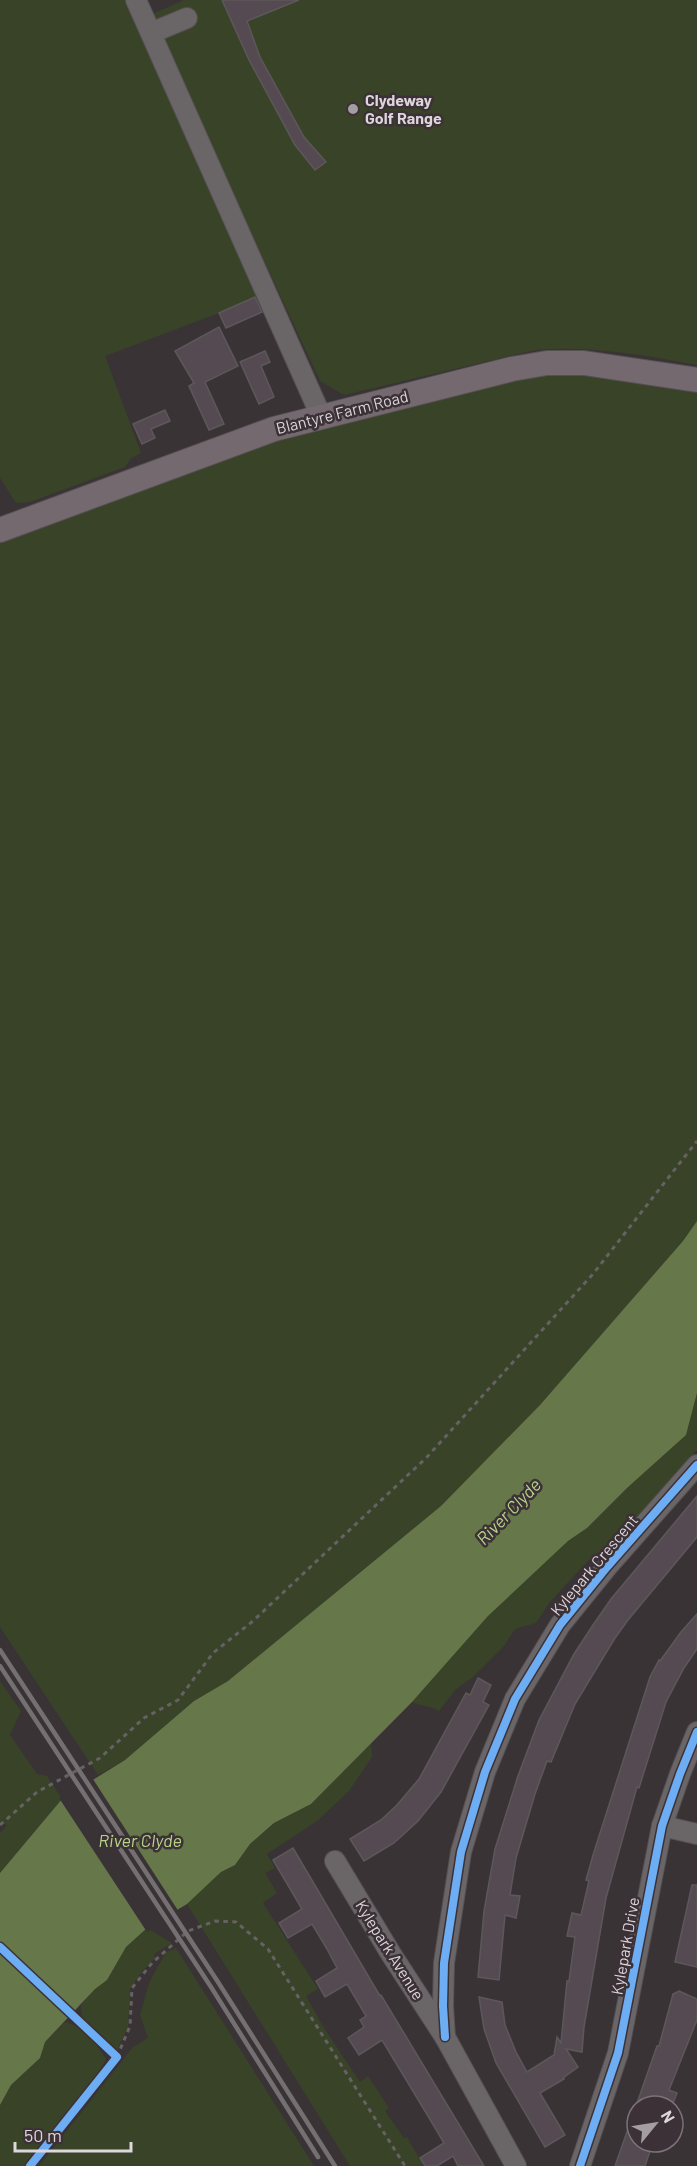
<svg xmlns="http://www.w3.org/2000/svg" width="697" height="2166" font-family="Barlow,sans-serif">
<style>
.green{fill:#394328}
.water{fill:#667849}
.pier{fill:#393336}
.building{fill:#554a51;stroke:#5c585a;stroke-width:1.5}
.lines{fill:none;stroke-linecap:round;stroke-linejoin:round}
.minor-casing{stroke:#565053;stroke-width:22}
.major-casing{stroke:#565053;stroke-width:26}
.path{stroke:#666264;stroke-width:3;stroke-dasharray:4.5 4.5;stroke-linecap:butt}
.minor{stroke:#6a6668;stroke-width:20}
.major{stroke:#73696f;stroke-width:24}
.rail{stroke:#747072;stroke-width:4.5}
.cycleway-casing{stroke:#3b3137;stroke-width:11}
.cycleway{stroke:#6dadf4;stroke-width:8}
.poi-dot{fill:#a49da1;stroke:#3b3137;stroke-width:2}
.labels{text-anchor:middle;stroke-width:5;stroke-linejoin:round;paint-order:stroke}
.poi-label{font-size:16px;font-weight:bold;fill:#ddd6da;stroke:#3b3137;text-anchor:start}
.street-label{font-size:16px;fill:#ddd6da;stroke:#3b3137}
.water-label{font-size:18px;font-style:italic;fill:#b6d486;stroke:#3b3137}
</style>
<rect width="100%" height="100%" fill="#393336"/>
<g class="green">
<path d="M0,0H129L261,294L219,313L105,356L141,453L131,458L125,467L30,502L16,503L0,478Z"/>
<path d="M184,0H697V365C643,355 590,345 535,350L344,395L320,381L150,15Z"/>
<path d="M558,370L697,389V1221L683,1241L540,1405L441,1506L228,1681L194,1701L125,1760L98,1775L0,1627V539L300,432Z"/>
<path d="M697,1393V1450L676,1472L645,1516L588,1561L549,1603L536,1623L515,1629L504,1646L473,1677L456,1689L439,1711C430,1706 421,1706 412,1702L488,1616L568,1541L587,1528L627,1488L686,1435Z"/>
<path d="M0,1681L21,1711L10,1735L37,1774L47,1776L62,1799L0,1873V1833L7,1825L0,1823Z"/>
<path d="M371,1742L372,1757L349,1791L317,1821L267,1854L275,1868L265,1873L277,1893L263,1903L318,1989L306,1996L324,2028L360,2082L368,2076L389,2108L385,2111L404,2138L407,2137L423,2165L421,2166H350L187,1904L221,1872L235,1865L250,1844L275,1823L311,1804Z"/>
<path d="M147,1928L172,1943L154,1954L155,1958L142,1971L130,1989L128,2026L116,2053L82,2019L81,2005L95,1988L107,1980L126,1947Z"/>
<path d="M176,1948L314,2166H39L133,2047L148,2038L140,2015L149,1983L166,1952Z"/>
<path d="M65,2022C84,2027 96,2043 106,2059L97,2076L48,2136L34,2163L30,2166H0V2105L11,2085L40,2058L45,2042Z"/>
</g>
<path class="water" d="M697,1221V1393L686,1435L627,1488L587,1528L568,1541L488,1616L412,1702L311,1804L274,1823L250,1844L235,1865L221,1872L187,1904L147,1928L126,1947L107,1980L95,1989L45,2042L40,2058L11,2085L0,2105V1873L62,1799L125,1760L194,1701L228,1681L441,1506L540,1405L683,1241Z"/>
<g class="pier">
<path d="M91,1776L179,1912L147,1932L59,1798Z"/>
<path d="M0,1942L77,2014L71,2020L0,1953Z"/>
</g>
<g class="building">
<path d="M222,0H299L247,21L260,57L304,137L326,162L315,170L295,145L249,60Z"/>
<path d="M255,297L262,312L226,328L219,313Z"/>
<path d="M219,327L238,366L205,382L224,424L209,430L189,386L194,383L175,351Z"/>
<path d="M265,351L270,362L261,366L274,397L259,404L240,362Z"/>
<path d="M165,410L170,421L151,429L155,438L142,444L133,424Z"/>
<path d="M697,1496V1537L628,1620L615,1638L575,1704L551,1762L547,1761L535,1794L516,1858L510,1895L520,1896L516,1918L505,1915L499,1980L478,1977L484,1911L495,1849L518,1776L539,1720L574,1654L593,1625L611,1599Z"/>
<path d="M697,1614V1649L684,1668L666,1702L639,1788L637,1787L606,1898L584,2027L582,2052L566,2049L578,2067L563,2078L564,2079L540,2093L565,2135L545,2147L496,2063L484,2029L479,1997L502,2002L505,2025L516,2052L527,2072L554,2055L557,2037L561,2043L567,1981H569L575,1937L567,1936L572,1913L581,1915L589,1881L586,1880L593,1855L650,1677L659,1660L660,1661L681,1632Z"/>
<path d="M478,1678L491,1685L483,1702L489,1705L441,1792L418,1821L394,1843L364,1861L350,1839L381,1820L397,1805L419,1779L466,1693L470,1695Z"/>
<path d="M293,1848L380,1996L381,1995L484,2166H458L453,2156L437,2166H425L420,2158L444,2143L428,2116L382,2040L359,2055L348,2038L364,2027L360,2020L366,2016L347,1984L325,1997L316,1981L337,1968L327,1949L312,1924L288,1938L279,1923L302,1909L273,1860Z"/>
<path d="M692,1885H697V1967L675,1962Z"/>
<path d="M679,1991L697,1999V2020L669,2090L677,2093L672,2106H636L657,2046H659L673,1994Z"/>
<path d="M635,2109H637V2142H653L645,2166H615Z"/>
</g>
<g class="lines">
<g class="minor-casing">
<g id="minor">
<path d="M136,0L321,416"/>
<path d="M151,33L187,18"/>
<path d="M662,1826L697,1834"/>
<path d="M335,1861L391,1954L445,2037L516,2166"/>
<path d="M445,2037L443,2006L444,1963L461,1852L485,1772L515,1699L560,1625L607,1567L697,1465"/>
<path d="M580,2166L618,2053L662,1826L680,1774L697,1732"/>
</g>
</g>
<g class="major-casing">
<path id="major" d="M0,530L274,429L512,369L547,363H584L697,380"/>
</g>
<g class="path">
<path d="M0,1825L37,1792L100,1758L144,1718L178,1700L213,1653L253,1621L427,1457L593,1274L697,1141"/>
<path d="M117,2057L130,2026L132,1988L152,1963L188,1931L215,1921L236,1922L268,1949L405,2166"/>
</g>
<use href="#minor" class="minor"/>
<use href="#major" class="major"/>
<g class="rail">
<path d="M0,1650L218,1982L335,2166"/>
<path d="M0,1666L211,1987L318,2157"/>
</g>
<g class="cycleway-casing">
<g id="cycleway">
<path d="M0,1947L117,2057L30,2166"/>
<path d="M445,2037L443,2006L444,1963L461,1852L485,1772L515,1699L560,1625L607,1567L697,1465"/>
<path d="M580,2166L618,2053L662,1826L680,1774L697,1732"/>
</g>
</g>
<use href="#cycleway" class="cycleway"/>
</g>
<circle class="poi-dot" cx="353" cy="109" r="6"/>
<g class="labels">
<g class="poi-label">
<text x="365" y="106">Clydeway<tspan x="365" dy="18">Golf Range</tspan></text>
</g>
<g class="street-label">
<text transform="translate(342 412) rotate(-14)" y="6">Blantyre Farm Road</text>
<text transform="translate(594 1565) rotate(-50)" y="6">Kylepark Crescent</text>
<text transform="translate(625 1946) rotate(-80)" y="6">Kylepark Drive</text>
<text transform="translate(390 1950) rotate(58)" y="6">Kylepark Avenue</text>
</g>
<g class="water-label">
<text transform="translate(509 1512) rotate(-46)" y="6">River Clyde</text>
<text x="140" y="1847">River Clyde</text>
</g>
</g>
<g transform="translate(655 2124) rotate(60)"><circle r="28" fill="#3b3137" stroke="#7c7378" stroke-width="1.5"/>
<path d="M0-4.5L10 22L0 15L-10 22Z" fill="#a49da1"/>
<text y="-9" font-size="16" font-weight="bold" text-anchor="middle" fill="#ddd6da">N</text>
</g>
<path d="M15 2142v9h116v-9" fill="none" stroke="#ddd6da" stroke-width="3"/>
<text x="24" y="2142" font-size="18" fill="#ddd6da" stroke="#3b3137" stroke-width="4.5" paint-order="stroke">50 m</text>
</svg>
